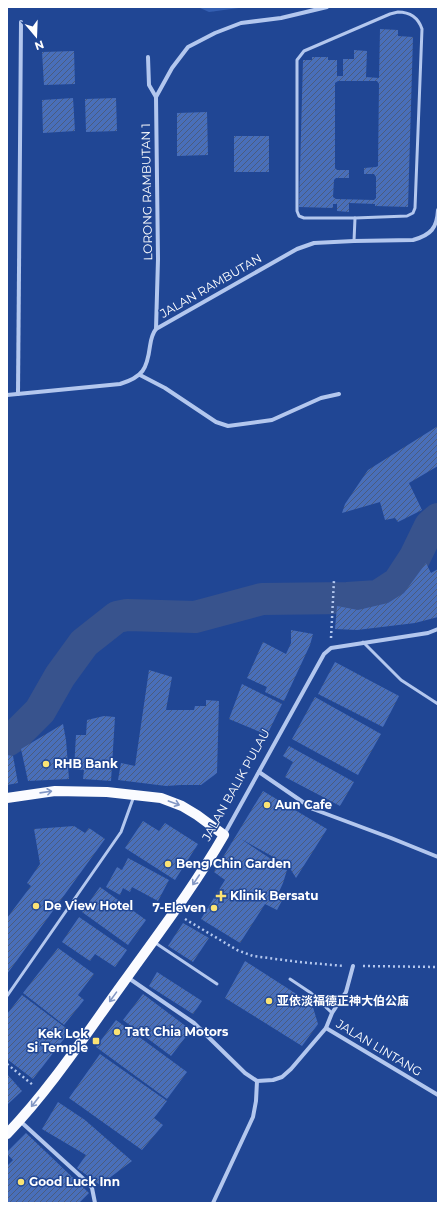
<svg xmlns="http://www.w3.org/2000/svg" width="445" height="1210" font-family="Montserrat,'Noto Sans SC',sans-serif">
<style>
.forest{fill:url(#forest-firs)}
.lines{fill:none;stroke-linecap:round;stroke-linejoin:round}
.river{stroke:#38538d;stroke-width:32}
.building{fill:url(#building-hatch);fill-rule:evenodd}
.path{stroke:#b3c7ee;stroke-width:2.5;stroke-dasharray:2 3;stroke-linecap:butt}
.lane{stroke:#b3c7ee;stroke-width:3}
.street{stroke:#b3c7ee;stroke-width:4}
.primary{stroke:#fafbff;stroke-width:10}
.oneway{stroke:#8297c4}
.poi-dot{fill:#fbe374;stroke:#204694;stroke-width:1.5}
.labels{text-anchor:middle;stroke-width:3;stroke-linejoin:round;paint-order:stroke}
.street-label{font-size:12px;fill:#fff;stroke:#204694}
.poi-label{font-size:12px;font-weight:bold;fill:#fff;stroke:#204694;text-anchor:start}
</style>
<defs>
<pattern id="forest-firs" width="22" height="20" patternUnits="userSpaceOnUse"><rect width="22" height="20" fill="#345fb2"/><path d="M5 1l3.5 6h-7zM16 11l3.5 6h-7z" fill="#5277be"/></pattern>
<pattern id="building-hatch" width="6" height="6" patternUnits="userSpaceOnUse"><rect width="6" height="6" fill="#496fba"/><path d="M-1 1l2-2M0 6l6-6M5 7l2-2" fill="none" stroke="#4b5c7e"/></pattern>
</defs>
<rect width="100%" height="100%" fill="#204694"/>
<path class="forest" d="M198,7H246L209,12Z"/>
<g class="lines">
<path class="river" d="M7,741L16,735L40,711L60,676L84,643L117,617L127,615L195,617L262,599L347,598L378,596L398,583L415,557L430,526L438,519"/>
</g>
<g class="building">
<path d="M380,29L398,30V36L413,37L408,207L375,206V204L349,203V212L337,211V204H333V208L299,207L303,60H312V57H328V60H337V76H343V59H354V50L367,51L366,77L379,78ZM338,81H377L379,84L378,166L376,167L364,168V174H374L376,177V198L374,200L336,199L333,197L334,180L336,178H349V170H337L335,168V83Z"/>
<path d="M74,51L75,84L44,85L42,52Z"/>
<path d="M73,98L75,131L43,133L42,100Z"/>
<path d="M116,98L117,131L86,132L85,99Z"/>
<path d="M207,112L208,155L177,156V113Z"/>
<rect x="234" y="136" width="35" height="36"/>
<path d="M438,426V466L409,483L422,510L398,522L395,518L385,520L380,502L342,513L345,504L368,470Z"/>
<path d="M426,563L431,573L438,569V617L415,623L357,630L335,629L337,606L358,610L388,603L404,593Z"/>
<path d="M291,630L313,634L310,645L284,701L265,692L267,687L247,678L263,642L286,654L291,643Z"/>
<path d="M335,662L399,696L383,727L318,694Z"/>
<path d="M149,670L172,677L166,710H194L195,706H206V700L219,701L217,773L201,785H181L166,786L118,780L121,763L135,766Z"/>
<path d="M242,684L282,704L267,735L229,719Z"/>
<path d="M315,697L381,734L358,775L292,739Z"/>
<path d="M104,716L115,717L111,781L83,779L84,770L74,769L76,735H86L87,720Z"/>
<path d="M63,724L66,740L69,779L28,781L21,749Z"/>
<path d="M289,746L354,782L340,806L285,777L293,762L283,756Z"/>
<path d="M7,755L13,756L18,783L7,785Z"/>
<path d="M263,791L327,829L296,878L288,865L241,839L271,859L267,864L287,870L283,883L278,894L284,897L277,910L265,904L240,943L201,919L225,880L214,872Z"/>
<path d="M143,821L159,831L165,823L198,844L175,880L125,848Z"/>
<path d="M74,826L85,833L89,828L105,839L7,974V918L31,886L27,883L40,864L34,829Z"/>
<path d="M128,858L169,880L158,901L132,887L130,892L123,888L120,895L106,887L117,867L122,870Z"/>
<path d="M100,887L146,920L128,945L82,912Z"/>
<path d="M79,917L127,950L115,967L95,954L90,961L62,942Z"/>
<path d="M183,923L209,938L193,962L168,946Z"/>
<path d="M58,948L94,974L78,995L84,1000L64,1025L23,993Z"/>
<path d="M245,961L312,1004L318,1024L302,1046L225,998Z"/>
<path d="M157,972L202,1001L193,1014L149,986Z"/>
<path d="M143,994L191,1030L171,1056L123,1020Z"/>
<path d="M22,995L70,1031L33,1079L7,1059V1014Z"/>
<path d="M116,1020L187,1072L167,1099L96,1047Z"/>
<path d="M100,1054L167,1101L154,1118L163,1125L142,1150L69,1098Z"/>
<path d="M7,1074L22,1091L8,1104L7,1103Z"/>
<path d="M58,1102L85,1120L132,1161L100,1185L77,1168L86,1155L42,1129Z"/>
<path d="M26,1133L89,1193L79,1203H7V1166L13,1160L7,1154V1152Z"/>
</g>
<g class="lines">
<g class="path">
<path d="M331,638L334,580"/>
<path d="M185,919L237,950L253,956L299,962L344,966"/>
<path d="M363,966L438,967"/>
<path d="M7,1064L33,1085"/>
</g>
<g class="lane">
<path d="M398,12C410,12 418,17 422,29L415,208L413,213L407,216L355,218H304L299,216L297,211V60L304,51L390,14Z"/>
<path d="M354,241L355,218"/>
<path d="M363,642L401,680L438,704"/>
<path d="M154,942L217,984"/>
<path d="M290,979L311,993L332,1013"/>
<path d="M7,996L121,832L134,796"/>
</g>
<g class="street">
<path d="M148,57L149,85L156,97L158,259L156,329"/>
<path d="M156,97L172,68L188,47L215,33L241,23L281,18L327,7"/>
<path d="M140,375L165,388L216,422L228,426L272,420L321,398L339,394"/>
<path d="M18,394L21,22"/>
<path d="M7,395L120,384C143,377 147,369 150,346C151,339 152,334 156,329L297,249L314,243L354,241L413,240C431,235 437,228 438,210"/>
<path d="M259,772L313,809L391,838L438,857"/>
<path d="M224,835L324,654L331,648L428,633L438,629"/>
<path d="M127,977L194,1023L245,1073L257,1081L273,1080L282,1077L291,1069L326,1028L332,1013L346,992L353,966"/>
<path d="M326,1028L438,1095"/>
<path d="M20,1121L88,1183L92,1188L95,1203"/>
<path d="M213,1203L253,1117L256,1101L257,1081"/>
</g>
<path class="primary" d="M7,798L55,791L107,792L161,798L182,806L197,815L224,835C194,887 158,934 123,983C86,1034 51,1088 7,1134"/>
</g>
<defs><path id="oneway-shaft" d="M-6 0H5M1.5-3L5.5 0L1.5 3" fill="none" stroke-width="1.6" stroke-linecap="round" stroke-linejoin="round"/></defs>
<g class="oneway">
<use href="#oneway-shaft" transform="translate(46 792) rotate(-8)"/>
<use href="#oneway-shaft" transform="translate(174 803) rotate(20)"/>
<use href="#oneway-shaft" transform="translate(196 880) rotate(124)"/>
<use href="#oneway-shaft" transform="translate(113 997) rotate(126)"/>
<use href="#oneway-shaft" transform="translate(35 1102) rotate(128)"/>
</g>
<g class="poi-dot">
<circle cx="46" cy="764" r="4"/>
<circle cx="267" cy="805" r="4"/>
<circle cx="168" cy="864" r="4"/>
<path d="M219 890h4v4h4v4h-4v4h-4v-4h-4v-4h4z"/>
<circle cx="36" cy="906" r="4"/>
<circle cx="214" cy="908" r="4"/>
<circle cx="269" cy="1001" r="4"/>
<circle cx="117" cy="1032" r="4"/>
<rect x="92" y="1037" width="8" height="8" rx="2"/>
<circle cx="21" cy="1182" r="4"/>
</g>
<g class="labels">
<g class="street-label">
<text transform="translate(147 192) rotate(-91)" y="4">LORONG RAMBUTAN 1</text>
<text transform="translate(211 286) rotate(-30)" y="4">JALAN RAMBUTAN</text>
<text transform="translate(236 785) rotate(-61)" y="4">JALAN BALIK PULAU</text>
<text transform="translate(379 1048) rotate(31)" y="4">JALAN LINTANG</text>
</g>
<g class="poi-label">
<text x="54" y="768">RHB Bank</text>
<text x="275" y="809">Aun Cafe</text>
<text x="176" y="868">Beng Chin Garden</text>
<text x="230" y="900">Klinik Bersatu</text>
<text x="44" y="910">De View Hotel</text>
<text x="206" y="912" text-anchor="end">7-Eleven</text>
<text x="277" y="1005">亚依淡福德正神大伯公庙</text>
<text x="125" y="1036">Tatt Chia Motors</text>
<text x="88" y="1038" text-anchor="end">Kek Lok<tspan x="88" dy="14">Si Temple</tspan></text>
<text x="29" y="1186">Good Luck Inn</text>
</g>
</g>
<rect width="445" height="1210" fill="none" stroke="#ffffff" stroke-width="16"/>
<g transform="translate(36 36) rotate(161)" stroke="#204694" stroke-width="3" paint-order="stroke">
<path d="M0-3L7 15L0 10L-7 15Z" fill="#ffffff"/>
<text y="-6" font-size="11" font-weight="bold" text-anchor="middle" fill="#ffffff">N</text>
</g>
</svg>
